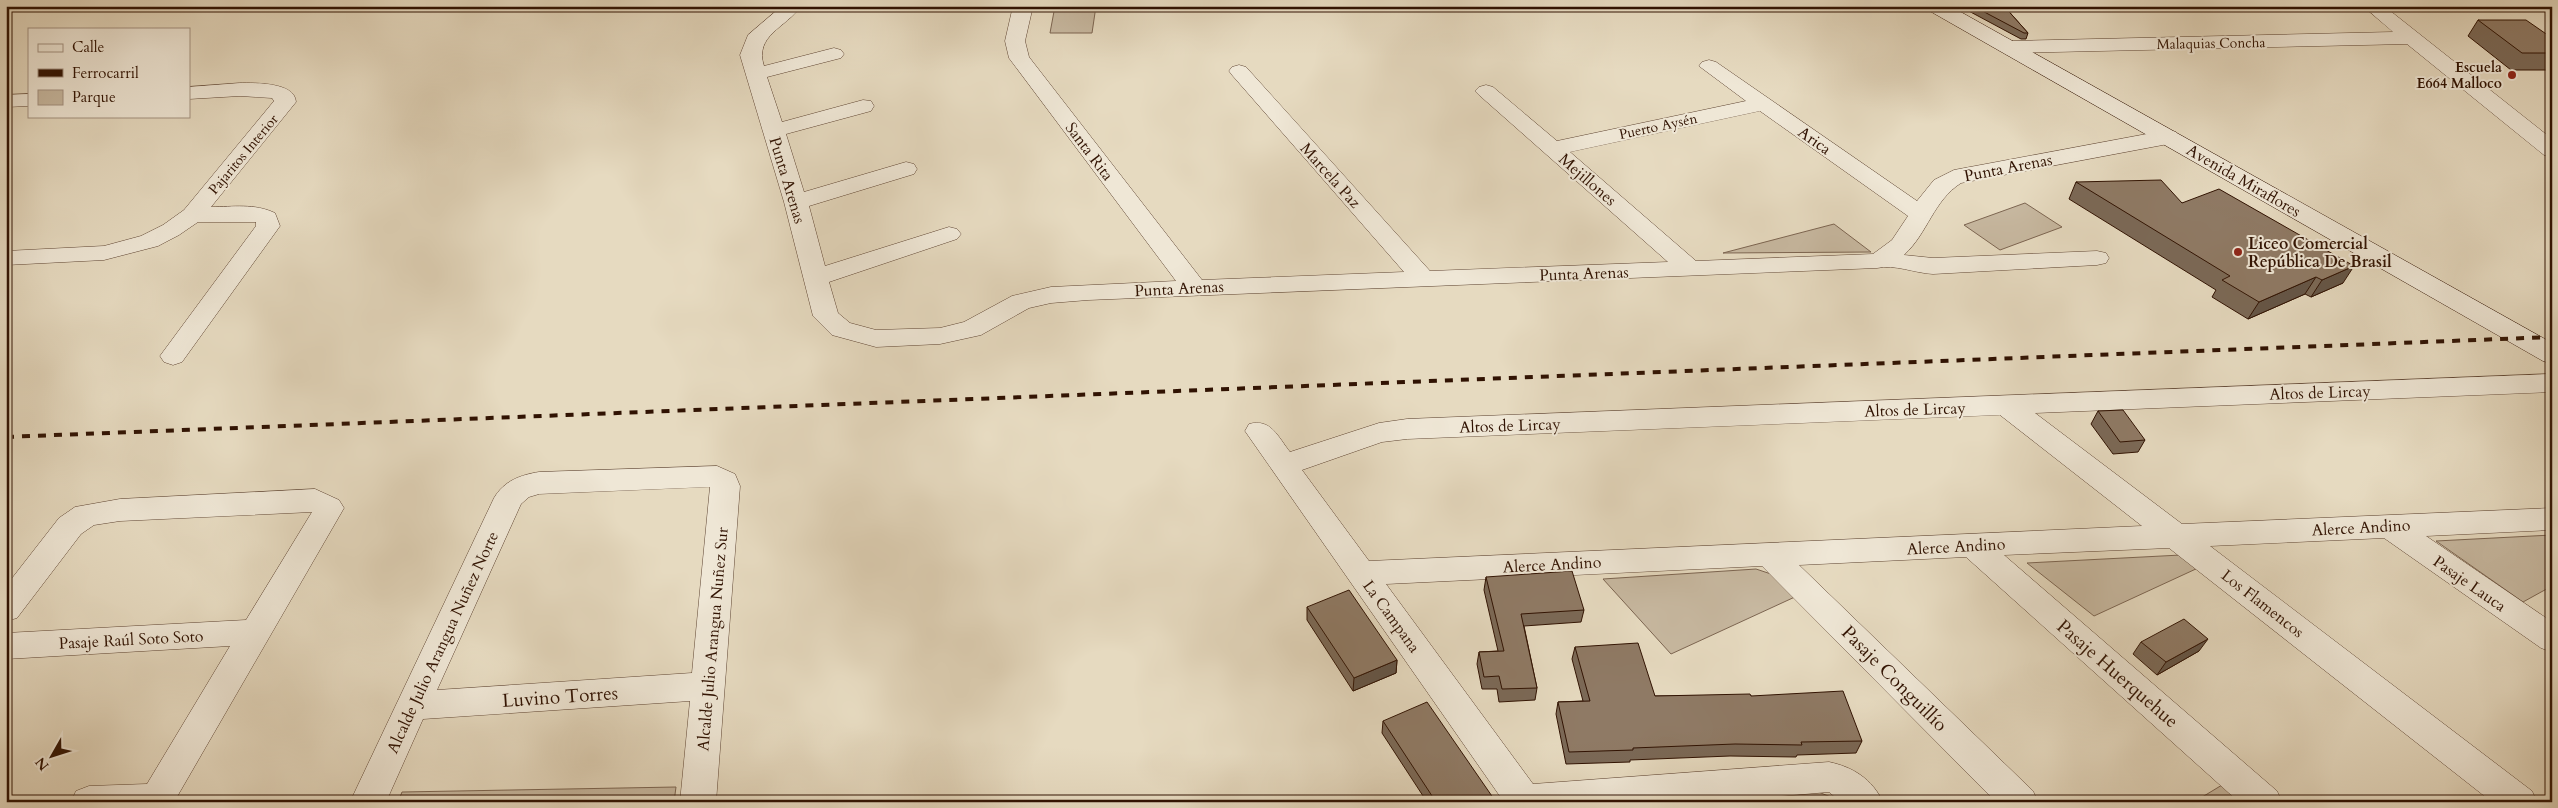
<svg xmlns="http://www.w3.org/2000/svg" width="2558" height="808" font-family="Cardo,serif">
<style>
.green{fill:#c7b8a0;stroke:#7c6551}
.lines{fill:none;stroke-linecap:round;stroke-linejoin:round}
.street-casing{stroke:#5e4432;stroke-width:1}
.secondary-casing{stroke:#301202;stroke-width:1}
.street{fill:#efe7d6;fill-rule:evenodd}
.secondary{fill:#efe7d6;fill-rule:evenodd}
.rail{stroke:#301202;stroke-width:4;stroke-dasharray:8 8;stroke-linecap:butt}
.wall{fill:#7b6957;stroke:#301202}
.shaded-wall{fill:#645547;stroke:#301202}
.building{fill:#8f7a65;stroke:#301202}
.poi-dot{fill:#8f2418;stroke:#efe7d6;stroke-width:2}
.labels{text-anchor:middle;stroke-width:4;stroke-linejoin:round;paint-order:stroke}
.far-street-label{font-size:14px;fill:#301202;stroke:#efe7d6}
.far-poi-label{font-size:14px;font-weight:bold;fill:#301202;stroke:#efe7d6;text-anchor:end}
.street-label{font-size:16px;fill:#301202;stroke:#efe7d6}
.poi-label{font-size:16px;font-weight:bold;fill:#301202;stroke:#efe7d6;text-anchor:start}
.near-street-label{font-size:19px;fill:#301202;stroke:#efe7d6}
</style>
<rect width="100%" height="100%" fill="#e6dac0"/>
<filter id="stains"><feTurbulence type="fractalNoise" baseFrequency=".004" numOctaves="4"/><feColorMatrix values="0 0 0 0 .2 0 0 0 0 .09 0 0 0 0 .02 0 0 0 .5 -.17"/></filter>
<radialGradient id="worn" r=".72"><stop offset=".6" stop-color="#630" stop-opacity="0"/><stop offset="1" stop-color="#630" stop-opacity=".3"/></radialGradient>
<g class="green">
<path d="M1055,6H1096L1092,33H1050Z"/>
<path d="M2025,203L2062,227L2000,250L1964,225Z"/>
<path d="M1834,224L1871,252L1723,253Z"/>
<path d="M2552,535V586L2523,602L2436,541Z"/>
<path d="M2181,555L2198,568L2094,616L2027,563Z"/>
<path d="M1756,569L1777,576L1797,596L1671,654L1603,579Z"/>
<path d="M2222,785L2242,802H2194Z"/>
<path d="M676,787L674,802H398L402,792Z"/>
<path d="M1811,789L1843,802H1596Z"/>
</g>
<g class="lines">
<g class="street-casing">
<g id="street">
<path d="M782,6H801C786,28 754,35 764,66L834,48L841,50L844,54L841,58L767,77L782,122L863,100L871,101L874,106L871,111L786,134L804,192L906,162L914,164L917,169L914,174L809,206L825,266L949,227L957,229L961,234L957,239L829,282L838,313L850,323L876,330L940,328L964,322L1012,296L1051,287L1176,281L1009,58L1005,41L1013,6H1033L1025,41L1029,57L1202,280L1404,272L1232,75L1229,71L1232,67L1239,65L1246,67L1430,271L1668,262L1479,95L1475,91L1479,87L1486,85L1493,87L1557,141L1746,101L1699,66L1702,62L1709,60L1716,62L1917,201L1934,180L1954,170L2168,130L2176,132L2179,137L2176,142L2168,144L1961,183C1933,201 1928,233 1904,255L1933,258L2097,251L2106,253L2109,258L2106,263L2097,265L1933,274C1914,273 1895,264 1877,268L1088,300L1051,303L1029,308L981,335L940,344L876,347L832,335L813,316L784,202L740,55L748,35ZM1760,111L1908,216L1892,240L1873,254L1696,261L1570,152Z"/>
<path d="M2363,6H2384L2552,139V157L2544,155L2407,44L2010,53L2003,51L2000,47L2003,43L2010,41L2393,32Z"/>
<path d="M240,83C255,83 295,82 296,102L211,207C233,207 254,203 275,213L280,226L182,362L173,365L164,362L160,356L256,226V222H198L179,235L158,246L104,260L6,265V251L104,246L141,236L163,225L184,210L274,101L272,98L240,96L189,99V87Z"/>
<path d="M29,94V106L6,107V95Z"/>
<path d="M2552,374V392L2035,413L2182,524L2552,508V530L2426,536L2552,622V652L2541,648L2384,538L2210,546L2532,791L2537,802H2492L2169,548L2004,555L2277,791L2282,802H2239L1966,557L1799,565L2033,791L2038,802H1996L1762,566L1386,584L1533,784L1829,762C1853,767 1872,779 1883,802H1841L1829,792L1712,802H1504L1245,431L1249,424C1271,418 1278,437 1290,452L1379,423L1407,419ZM2000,415L2142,526L1369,561L1302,470L1382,442L1407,439Z"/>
<path d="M717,466L735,474L740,486L716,802H680L690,701L423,719L386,802H350L494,498C504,481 520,475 539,472ZM710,487L692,673L437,690L521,504L529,497L539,494Z"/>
<path d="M315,489L339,500L344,508L174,802H71L76,791L89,786L147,784L230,646L6,659V633L246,620L312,512L120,521L94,525L81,534L17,618L6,621V586L59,518L75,507L120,499Z"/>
</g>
</g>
<g class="secondary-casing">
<path id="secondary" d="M1926,6H1950L2552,343V364L2543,361L1928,10Z"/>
</g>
<use href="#street" class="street"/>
<use href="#secondary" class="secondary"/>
<path class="rail" d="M6,437L2552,337"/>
</g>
<g class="wall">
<path d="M1966,6H2004L2028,33L2026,39H2021L1965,9Z"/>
<path d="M2478,20L2552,38V70H2511L2468,36Z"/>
<path d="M2076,182L2182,203L2343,283L2311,297L2305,294L2248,319L2212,297L2216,290L2069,199Z"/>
<path d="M2098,411L2145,440L2138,452L2113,454L2091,424Z"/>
<path d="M1486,577L1584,610L1581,622L1524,626L1537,688L1535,700L1499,702L1497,689H1482L1477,664L1479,652L1498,651L1484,590Z"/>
<path d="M1307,607L1397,660L1396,673L1353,691L1307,620Z"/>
<path d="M2141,642L2199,651L2157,675L2133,654Z"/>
<path d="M1575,647L1655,696H1751L1862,741L1856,753L1797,755L1796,757L1730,756L1630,760V762L1566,764L1556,714L1558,702L1583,701L1572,659Z"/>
<path d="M1383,721L1496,802H1427L1382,733Z"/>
</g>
<g class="shaded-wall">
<path d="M2354,266L2343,283L2311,297L2322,280Z"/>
<path d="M2316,277L2305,294L2248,319L2259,302Z"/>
<path d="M2208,639L2199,651L2157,675L2166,662Z"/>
<path d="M1397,660L1396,673L1353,691L1354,678Z"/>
</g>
<g class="building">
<path d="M1973,6H2004L2028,33H2024Z"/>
<path d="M2478,20H2526L2552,38V53H2522Z"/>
<path d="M2161,180L2182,203L2219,189L2354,266L2322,280L2316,277L2259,302L2222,280L2230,276L2076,182Z"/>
<path d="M2123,410L2145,440L2120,442L2098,411Z"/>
<path d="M1572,571L1584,610L1521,614L1537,688L1502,689L1499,676L1484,677L1479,652L1504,651L1486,577Z"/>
<path d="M1349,590L1397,660L1354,678L1307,607Z"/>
<path d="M2184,619L2208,639L2166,662L2141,642Z"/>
<path d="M1638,643L1655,696L1750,694L1751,696L1843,691L1862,741L1801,742L1802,745L1735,744L1633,748V750L1569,752L1558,702L1590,701L1575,647Z"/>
<path d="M1427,702L1496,802H1436L1383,721Z"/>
</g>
<g class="poi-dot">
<circle cx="2512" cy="75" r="5"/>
<circle cx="2238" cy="252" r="5"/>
</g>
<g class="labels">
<g class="far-street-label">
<text transform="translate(2211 43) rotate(-1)" y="5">Malaquias Concha</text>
<text transform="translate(1658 126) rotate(-12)" y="5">Puerto Aysén</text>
<text transform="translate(243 154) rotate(-50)" y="5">Pajaritos Interior</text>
</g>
<g class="far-poi-label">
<text x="2502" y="72">Escuela<tspan x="2502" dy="16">E664 Malloco</tspan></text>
</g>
<g class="street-label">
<text transform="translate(1815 140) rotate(35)" y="6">Arica</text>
<text transform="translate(1090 151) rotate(53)" y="6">Santa Rita</text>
<text transform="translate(2008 167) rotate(-11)" y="6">Punta Arenas</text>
<text transform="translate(1331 175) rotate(48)" y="6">Marcela Paz</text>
<text transform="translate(1588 179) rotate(41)" y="6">Mejillones</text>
<text transform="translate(788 180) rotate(73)" y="6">Punta Arenas</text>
<text transform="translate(2244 180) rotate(30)" y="6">Avenida Miraflores</text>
<text transform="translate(1584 273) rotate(-2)" y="6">Punta Arenas</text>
<text transform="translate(1179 288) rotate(-3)" y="6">Punta Arenas</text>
<text transform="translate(2320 392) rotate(-2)" y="6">Altos de Lircay</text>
<text transform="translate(1915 409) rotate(-2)" y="6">Altos de Lircay</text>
<text transform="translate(1510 425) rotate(-2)" y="6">Altos de Lircay</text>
<text transform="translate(2361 527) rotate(-3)" y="6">Alerce Andino</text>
<text transform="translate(1956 546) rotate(-3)" y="6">Alerce Andino</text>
<text transform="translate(1552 564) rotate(-3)" y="6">Alerce Andino</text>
<text transform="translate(2470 583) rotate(35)" y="6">Pasaje Lauca</text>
<text transform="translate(2263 603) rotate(38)" y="6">Los Flamencos</text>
<text transform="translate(1392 616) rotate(54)" y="6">La Campana</text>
<text transform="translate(131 639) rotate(-3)" y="6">Pasaje Raúl Soto Soto</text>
<text transform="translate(712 639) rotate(-85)" y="6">Alcalde Julio Arangua Nuñez Sur</text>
<text transform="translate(442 642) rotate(-65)" y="6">Alcalde Julio Arangua Nuñez Norte</text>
</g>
<g class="poi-label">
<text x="2248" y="249">Liceo Comercial<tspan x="2248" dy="18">República De Brasil</tspan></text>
</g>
<g class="near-street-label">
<text transform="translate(2118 673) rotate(41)" y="7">Pasaje Huerquehue</text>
<text transform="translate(1895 678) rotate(45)" y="7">Pasaje Conguillío</text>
<text transform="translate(560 696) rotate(-4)" y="7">Luvino Torres</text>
</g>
</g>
<rect width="2558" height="808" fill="none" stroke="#e6dac0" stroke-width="25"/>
<rect x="8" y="8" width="2543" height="793" fill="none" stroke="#301202" stroke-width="2.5"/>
<rect x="12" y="12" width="2533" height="783" fill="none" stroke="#301202"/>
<rect x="28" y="28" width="162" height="90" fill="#efe7d6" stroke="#a39281"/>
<rect x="38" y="44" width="25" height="8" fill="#efe7d6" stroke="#a39281"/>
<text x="72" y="52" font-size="15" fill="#301202">Calle</text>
<rect x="38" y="69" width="25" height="8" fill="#301202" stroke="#a39281"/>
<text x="72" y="78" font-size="15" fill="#301202">Ferrocarril</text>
<rect x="38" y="90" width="25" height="15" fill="#c7b8a0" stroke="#a39281"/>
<text x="72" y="102" font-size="15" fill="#301202">Parque</text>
<g transform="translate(52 756) rotate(231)" stroke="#efe7d6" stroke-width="4" paint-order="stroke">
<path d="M0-4L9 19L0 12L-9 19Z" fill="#301202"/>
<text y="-8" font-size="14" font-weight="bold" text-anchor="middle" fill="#301202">N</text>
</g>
<rect width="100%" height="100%" filter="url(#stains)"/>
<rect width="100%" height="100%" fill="url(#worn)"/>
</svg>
